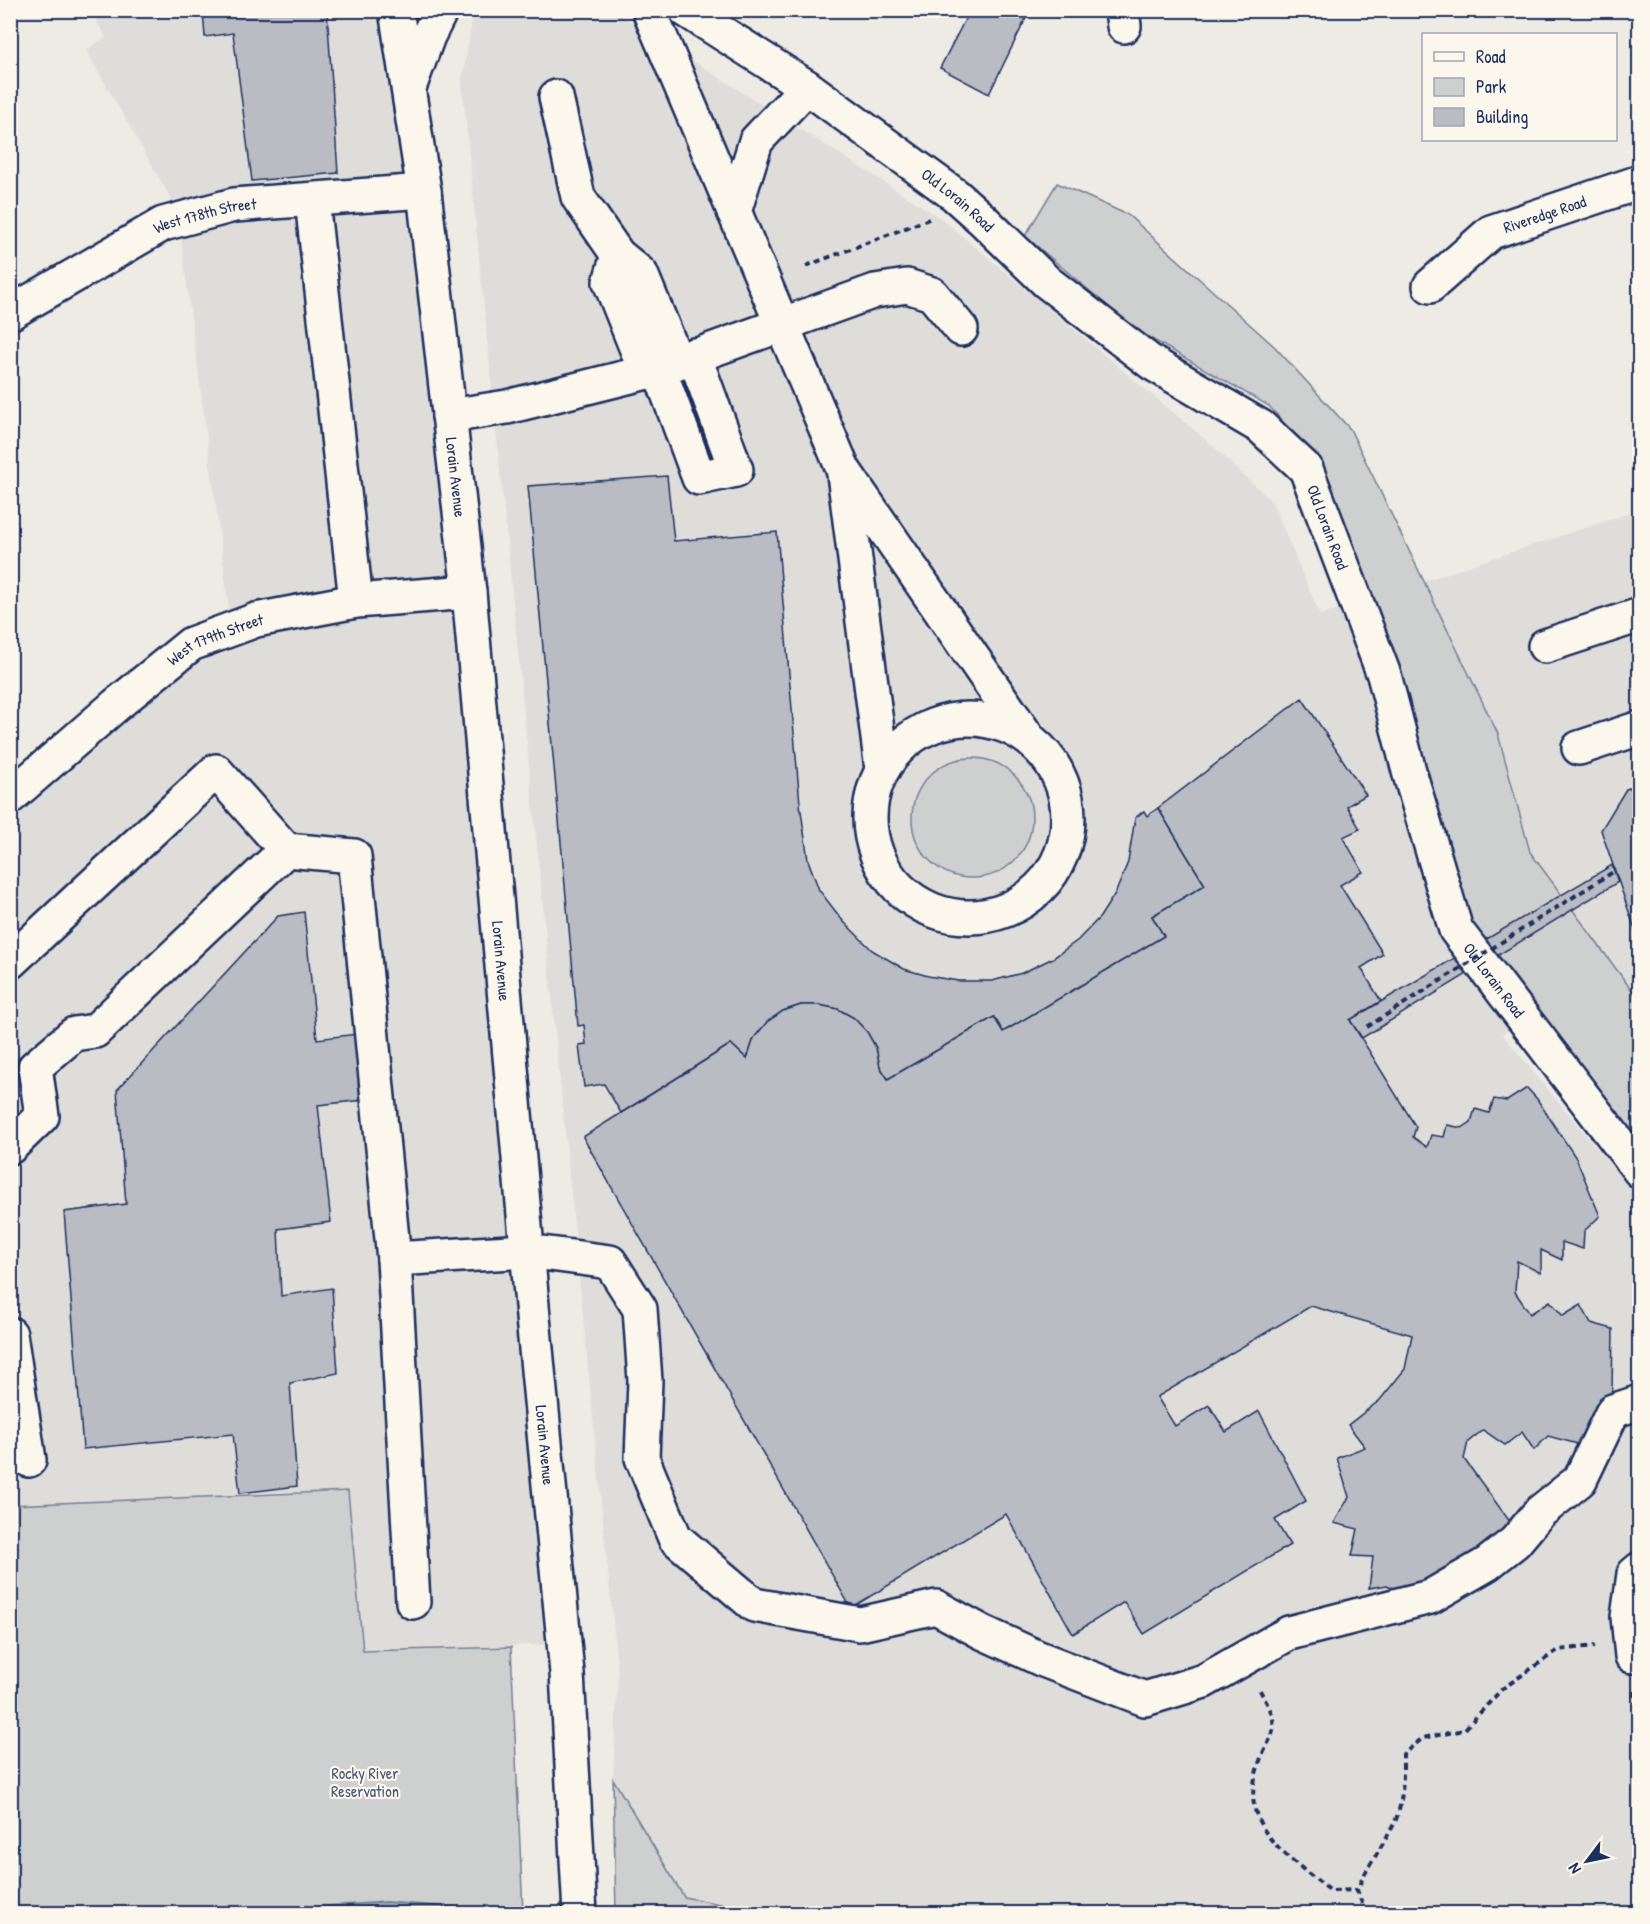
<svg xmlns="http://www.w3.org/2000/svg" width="1650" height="1924" font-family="'Patrick Hand',sans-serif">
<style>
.built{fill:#deddda}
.green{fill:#cecfcf;stroke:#747f96;stroke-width:1.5}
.water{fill:#a3a8b4;stroke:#6d7892;stroke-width:1.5}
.building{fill:#b9bcc3;stroke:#1b2f5e;stroke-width:1.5}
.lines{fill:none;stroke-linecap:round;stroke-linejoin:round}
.minor-casing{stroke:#1b2f5e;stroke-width:38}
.major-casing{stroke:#1b2f5e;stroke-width:38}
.path{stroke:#1b2f5e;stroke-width:4;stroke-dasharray:6 4.5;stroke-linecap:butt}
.minor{stroke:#fbf7ec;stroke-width:33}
.major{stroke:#fbf7ec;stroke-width:33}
.path-bridge{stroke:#1b2f5e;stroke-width:4;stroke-dasharray:6 4.5;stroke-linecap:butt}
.labels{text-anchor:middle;stroke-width:4.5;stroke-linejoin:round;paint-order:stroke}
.street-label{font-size:16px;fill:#1b2f5e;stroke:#fbf7ec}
.park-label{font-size:16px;fill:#48577a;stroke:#fbf7ec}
</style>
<rect width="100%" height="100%" fill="#eeebe4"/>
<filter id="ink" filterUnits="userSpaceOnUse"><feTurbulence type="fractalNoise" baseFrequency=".0167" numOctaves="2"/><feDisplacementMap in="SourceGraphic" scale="12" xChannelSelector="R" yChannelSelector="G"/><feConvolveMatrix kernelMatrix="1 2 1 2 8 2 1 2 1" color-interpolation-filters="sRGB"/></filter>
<g filter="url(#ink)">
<g class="built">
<path d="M91,11H391L463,619L556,1644L363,1651L348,1491L11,1505L10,794L230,615L177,209L86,50L106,37Z"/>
<path d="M483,11H614L942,219L1213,446L1272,502L1320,615L1639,510V1000L1615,967L1502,1034L1639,1199V1913L767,1914L684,1897L613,1779L618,1673L462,82L472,21Z"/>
</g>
<g class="green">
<path d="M1057,183L1128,215L1275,347L1350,429L1498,734L1530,852L1639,1000V1182L1456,939L1316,458L1269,406L1136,330L1025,236Z"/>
<circle cx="972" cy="818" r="60"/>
<path d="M348,1491L363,1651L511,1647L523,1913H11L10,1505Z"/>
<path d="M613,1779L684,1897L767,1913H616Z"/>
</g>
<path class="water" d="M386,1902L525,1913H227Z"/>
<g class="building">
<path d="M203,10H327L338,173L252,181L233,33L205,37Z"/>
<path d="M970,10H1030L989,94L940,68Z"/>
<path d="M667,476L674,541L777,532L800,804L808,860L819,890L843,921L872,950L904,969L928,976L958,981H992L1022,973L1053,958L1078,940L1100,917L1116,892L1128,862L1135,818L1144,811L1147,816L1158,808L1205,885L1152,916L1164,936L1003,1032L994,1017L888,1079L880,1067L876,1048L867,1032L854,1018L838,1009L819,1005H801L783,1011L767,1022L754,1038L747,1059L731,1044L621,1113L604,1084L584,1087L579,1045L586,1044L584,1025L578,1026L528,486Z"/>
<path d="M1302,698L1366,795L1347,806L1360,829L1343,837L1363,872L1340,885L1383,954L1361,968L1381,1001L1350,1020L1416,1127L1413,1137L1427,1147L1431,1135L1444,1137L1447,1125L1462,1128L1471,1122L1475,1109L1489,1113L1494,1099L1507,1101L1527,1088L1537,1099L1576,1158L1600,1216L1584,1231L1583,1249L1562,1242V1260L1541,1250V1273L1517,1261L1515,1292L1530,1314L1550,1301L1563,1316L1581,1305L1591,1323L1613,1329L1612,1390L1589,1447L1548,1436L1534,1450L1522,1432L1505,1445L1483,1430L1468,1442L1464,1459L1514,1527L1459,1567L1406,1594L1387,1585L1369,1588L1373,1557L1352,1556L1358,1529L1334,1523L1349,1497L1337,1458L1365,1447L1348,1425L1380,1400L1405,1369L1412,1335L1311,1306L1157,1397L1175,1426L1209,1405L1226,1432L1259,1411L1306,1501L1275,1520L1290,1545L1144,1634L1124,1602L1073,1634L1006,1514L851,1608L583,1137L731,1044L747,1059L754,1038L767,1022L783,1011L801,1005H819L838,1009L854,1018L867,1032L876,1048L880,1067L888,1079L994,1017L1003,1032L1164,936L1152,916L1205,885L1158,808Z"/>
<path d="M1640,785V944L1601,830L1626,789Z"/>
<path d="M1612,865L1618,882L1362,1038L1350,1020Z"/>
<path d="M304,912L317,1039L357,1034L364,1100L318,1105L331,1222L278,1229L281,1296L332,1288L338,1373L290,1383L297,1486L240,1493L233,1434L83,1449L64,1212L126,1204L117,1090L278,916Z"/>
</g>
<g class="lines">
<g class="minor-casing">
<g id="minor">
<path d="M649,10L843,469L1026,735"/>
<path id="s1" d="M686,10L807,87L955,195L983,220L1047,282L1152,363L1261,427L1306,469L1384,675L1409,771L1456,930L1640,1171"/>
<path d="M1122,10L1124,26"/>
<path d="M556,97L578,197L618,255L641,274L677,362"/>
<path d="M312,200L356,601"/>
<path d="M734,212L756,141L807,87"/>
<path d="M618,255L610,282L646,372"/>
<path id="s2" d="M1430,286L1491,232L1640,182"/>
<path id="s3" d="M10,313L163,224L234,205L424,191"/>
<path d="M659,369L699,478L736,470L694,355"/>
<path d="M449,416L507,407L659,369L875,291L907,286L932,294L961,329"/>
<path d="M844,474L882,769"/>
<path d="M1545,646L1640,615"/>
<circle cx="969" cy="818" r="99"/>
<path d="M1579,748L1640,728"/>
<path id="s4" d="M10,797L116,705L191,644L256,620L356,601L469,592"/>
<path d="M10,962L216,771L286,850L354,856L394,1259L413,1602"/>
<path d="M10,1147L42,1116L35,1067L74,1034L95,1031L286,850"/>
<path d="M394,1259L527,1251L610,1262L640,1309L645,1381L642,1458L675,1538L754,1605L860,1624L936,1607L982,1632L1041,1659L1145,1699L1204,1681L1289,1633L1430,1597L1487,1564L1515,1542L1540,1512L1580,1480L1613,1411L1640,1402"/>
<path d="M10,1334L29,1460"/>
<path d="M1632,1656L1628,1617L1634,1574L1640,1569"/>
</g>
</g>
<g class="major-casing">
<g id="major">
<path id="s5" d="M396,10L424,191L469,592L534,1328L567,1673L580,1914"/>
<path d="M410,85L428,36L441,10"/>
</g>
</g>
<g class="path">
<path d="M806,266L929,219"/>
<path d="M1260,1690C1264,1699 1272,1710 1273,1719C1275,1736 1269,1739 1263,1753C1255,1772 1249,1796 1257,1816C1267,1845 1307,1872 1331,1891L1357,1890"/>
<path d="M1634,1691L1640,1764"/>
<path d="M1366,1914L1357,1890C1367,1867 1382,1847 1394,1824C1404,1803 1403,1776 1403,1754L1423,1738L1464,1730L1502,1689L1558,1650L1595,1646"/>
</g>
<use href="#minor" class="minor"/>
<use href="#major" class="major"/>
<path class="path-bridge" d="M1367,1027L1613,872"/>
</g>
</g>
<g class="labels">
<g class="street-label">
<text dy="6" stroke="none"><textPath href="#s1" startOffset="332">Old Lorain Road</textPath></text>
<text dy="6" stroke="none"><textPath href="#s2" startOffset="138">Riveredge Road</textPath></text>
<text dy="6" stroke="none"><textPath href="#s3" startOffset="220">West 178th Street</textPath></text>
<text dy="6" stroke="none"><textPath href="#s5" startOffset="471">Lorain Avenue</textPath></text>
<text dy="6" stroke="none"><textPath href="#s1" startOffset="836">Old Lorain Road</textPath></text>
<text dy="6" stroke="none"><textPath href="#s4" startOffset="261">West 179th Street</textPath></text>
<text dy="6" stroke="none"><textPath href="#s5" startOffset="957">Lorain Avenue</textPath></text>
<text dy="6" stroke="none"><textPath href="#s1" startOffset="1322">Old Lorain Road</textPath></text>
<text dy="6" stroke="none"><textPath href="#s5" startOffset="1443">Lorain Avenue</textPath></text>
</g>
<g class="park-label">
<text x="365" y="1779">Rocky River<tspan x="365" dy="18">Reservation</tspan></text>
</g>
</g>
<rect width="1650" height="1924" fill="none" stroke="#fbf7ec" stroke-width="36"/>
<rect x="18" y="18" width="1614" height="1888" fill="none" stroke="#1b2f5e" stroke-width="2" filter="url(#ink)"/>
<rect x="1422" y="33" width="195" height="108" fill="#fbf7ec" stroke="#a1a7b3" stroke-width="1.5"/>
<rect x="1434" y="52" width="30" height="9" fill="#fbf7ec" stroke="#a1a7b3" stroke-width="1.5"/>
<text x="1476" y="63" font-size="18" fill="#1b2f5e">Road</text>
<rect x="1434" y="78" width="30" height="18" fill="#cecfcf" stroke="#a1a7b3" stroke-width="1.5"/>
<text x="1476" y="93" font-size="18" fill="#1b2f5e">Park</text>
<rect x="1434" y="108" width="30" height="18" fill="#b9bcc3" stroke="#a1a7b3" stroke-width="1.5"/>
<text x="1476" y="123" font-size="18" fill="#1b2f5e">Building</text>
<g transform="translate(1587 1861) rotate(238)" stroke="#fbf7ec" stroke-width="4.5" paint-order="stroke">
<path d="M0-4.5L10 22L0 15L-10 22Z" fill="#1b2f5e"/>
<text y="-9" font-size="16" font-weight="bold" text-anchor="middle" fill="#1b2f5e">N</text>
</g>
</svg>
